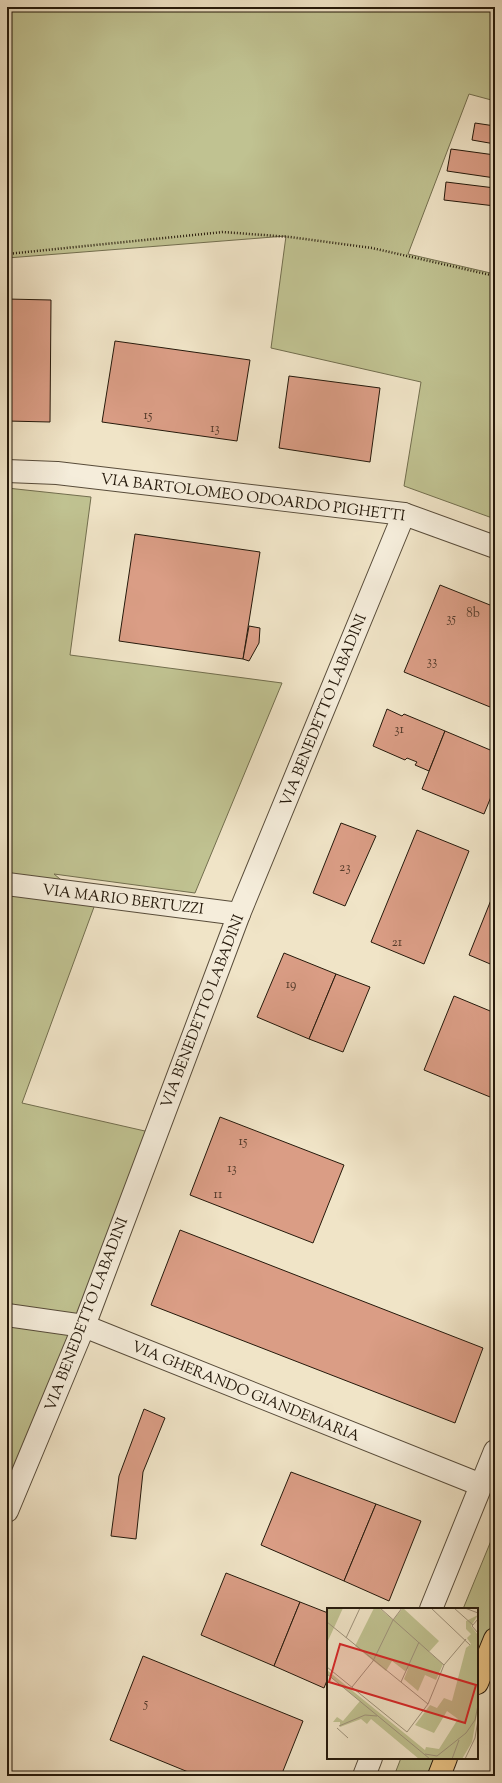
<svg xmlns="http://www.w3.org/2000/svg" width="502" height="1783" font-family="'Sorts Mill Goudy',serif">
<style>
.green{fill:#c0c291;stroke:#726e4e}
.building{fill:#da9d85;stroke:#25190b}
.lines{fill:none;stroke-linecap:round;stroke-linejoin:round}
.minor-casing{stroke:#584c3a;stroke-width:24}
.major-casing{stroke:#25190b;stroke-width:24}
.path{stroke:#25190b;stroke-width:2.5;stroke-dasharray:1 2;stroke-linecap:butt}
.minor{stroke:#f5eddb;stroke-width:22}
.major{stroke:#e8c284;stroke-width:22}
.labels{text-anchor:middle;stroke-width:3;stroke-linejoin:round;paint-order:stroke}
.number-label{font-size:13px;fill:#523a2a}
.street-label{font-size:15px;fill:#25190b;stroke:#f5eddb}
.inset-road{fill:none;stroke:#9f937c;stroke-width:1}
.view{fill:#d62828;fill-opacity:0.15;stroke:#d62828;stroke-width:2}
.inset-edge{fill:none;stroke:#25190b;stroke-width:2}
</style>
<rect width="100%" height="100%" fill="#f0e4c7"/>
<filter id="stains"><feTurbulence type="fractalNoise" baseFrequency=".005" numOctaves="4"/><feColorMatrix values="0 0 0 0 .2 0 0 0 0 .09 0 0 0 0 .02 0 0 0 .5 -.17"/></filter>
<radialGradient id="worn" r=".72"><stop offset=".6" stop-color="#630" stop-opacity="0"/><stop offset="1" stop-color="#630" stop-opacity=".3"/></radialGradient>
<g class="green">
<path d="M7,7H495V101L469,94L408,254L495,274V519L404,486L421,382L271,348L286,236L7,258Z"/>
<path d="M7,488L91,497L70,655L282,683L195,893L54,874L94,907L22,1103L158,1134L7,1509Z"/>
<path d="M495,1531V1630L477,1673V1609H463Z"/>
<path d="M401,1758H442L434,1776H394Z"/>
</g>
<g class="building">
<path d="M475,123L495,126V144L472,140Z"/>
<path d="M451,149L495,155V178L447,171Z"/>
<path d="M446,182L495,188V206L444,200Z"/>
<path d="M7,299L51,300L50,422L7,421Z"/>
<path d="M115,341L250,360L237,441L102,422Z"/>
<path d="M289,376L380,388L370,462L279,448Z"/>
<path d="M135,534L260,552L243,659L119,641Z"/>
<path d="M440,585L495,607V709L404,672Z"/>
<path d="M249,626L260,628L259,643L249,661L243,659Z"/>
<path d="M387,709L402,716L404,714L445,731L429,771L415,765L417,762L407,758L405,760L373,746Z"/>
<path d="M445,731L495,752V787L484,814L422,789Z"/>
<path d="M341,823L376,836L345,906L313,893Z"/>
<path d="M417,830L469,851L424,964L371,942Z"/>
<path d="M495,890V966L469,955Z"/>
<path d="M284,953L336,974L309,1039L257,1017Z"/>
<path d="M336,974L370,987L343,1052L309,1039Z"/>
<path d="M454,996L495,1013V1099L424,1070Z"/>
<path d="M220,1117L344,1165L313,1243L190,1195Z"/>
<path d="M180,1230L483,1348L455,1423L151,1305Z"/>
<path d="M144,1409L165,1418L143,1472L136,1539L111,1536L119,1476Z"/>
<path d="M291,1472L376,1504L344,1581L261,1545Z"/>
<path d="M376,1504L421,1521L389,1601L344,1581Z"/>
<path d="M226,1573L300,1602L274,1666L201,1635Z"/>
<path d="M300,1602L328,1613V1678L324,1688L274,1666Z"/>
<path d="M143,1656L303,1721L281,1776H198L110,1740Z"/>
</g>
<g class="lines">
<g class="minor-casing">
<g id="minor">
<path d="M7,471L57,473L404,514L495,547"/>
<path d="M7,884L239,914"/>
<path d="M7,1315L84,1326L481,1485"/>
<path d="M7,1511L84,1326L239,914L404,514"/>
<path d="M431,1609L495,1451"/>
<path d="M364,1776L371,1758"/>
</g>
</g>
<g class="major-casing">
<g id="major">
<path d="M477,1683L495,1639"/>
<path d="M439,1776L446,1758"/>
</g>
</g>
<path class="path" d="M7,254L223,232L290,237L372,248L495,276"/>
<use href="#minor" class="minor"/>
<use href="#major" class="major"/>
</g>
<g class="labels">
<g class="number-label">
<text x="148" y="419">15</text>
<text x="215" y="432">13</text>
<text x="473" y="617">8b</text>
<text x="451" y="622">35</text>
<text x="432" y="665">33</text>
<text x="399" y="733">31</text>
<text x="345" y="871">23</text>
<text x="397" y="946">21</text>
<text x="291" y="988">19</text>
<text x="243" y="1145">15</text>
<text x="232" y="1172">13</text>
<text x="218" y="1198">11</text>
<text x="146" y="1707">5</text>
</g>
<g class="street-label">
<text transform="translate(253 497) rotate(7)" y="5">VIA BARTOLOMEO ODOARDO PIGHETTI</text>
<text transform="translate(323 710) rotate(-68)" y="5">VIA BENEDETTO LABADINI</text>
<text transform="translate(123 899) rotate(7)" y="5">VIA MARIO BERTUZZI</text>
<text transform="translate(202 1011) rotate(-69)" y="5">VIA BENEDETTO LABADINI</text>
<text transform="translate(86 1314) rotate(-69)" y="5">VIA BENEDETTO LABADINI</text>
<text transform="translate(246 1391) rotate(22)" y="5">VIA GHERANDO GIANDEMARIA</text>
</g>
</g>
<g transform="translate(327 1608)">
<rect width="151" height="151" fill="#f0e4c7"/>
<path d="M0,0H16L0,35ZM47,0H52L66,12L76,0L112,33L102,44L116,56L109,72L98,67L91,83L77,71L81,61L78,63L65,53L59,63L28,38ZM151,7L144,18L151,27L150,106L145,134L135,151H92L44,111L40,116L34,111L13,119V114H6L10,109L16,113L33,93L0,66V62L98,142L99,139L112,141L131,111L120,103L107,125L88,117L103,97L110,100L117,90L125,93L139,40L144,36L140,30L144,26L139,21V13Z" fill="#c0c291"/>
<path class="inset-road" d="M53,0L117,57M104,0L143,37M127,0L146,17M138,0L151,5M151,11L145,18L151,25M0,14L101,96M19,30L33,0M0,59L80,124L101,96L117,57L139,31M0,66L103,151M74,74L92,34M25,79L46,53L66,12L75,0M12,118L38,107L50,108M10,120L21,130M98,146L110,148L139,125L148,112L151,97M125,151L132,132M138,151L148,130L151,112"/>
<path class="view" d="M13,36L149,77L138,115L2,74Z"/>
<rect width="151" height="151" class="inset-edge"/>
</g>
<rect width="502" height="1783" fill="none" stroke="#f0e4c7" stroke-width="24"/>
<rect x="8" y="8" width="486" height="1767" fill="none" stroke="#25190b" stroke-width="2"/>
<rect x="12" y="12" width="478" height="1759" fill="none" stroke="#25190b"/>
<rect width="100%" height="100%" filter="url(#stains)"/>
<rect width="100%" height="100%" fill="url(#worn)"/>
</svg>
